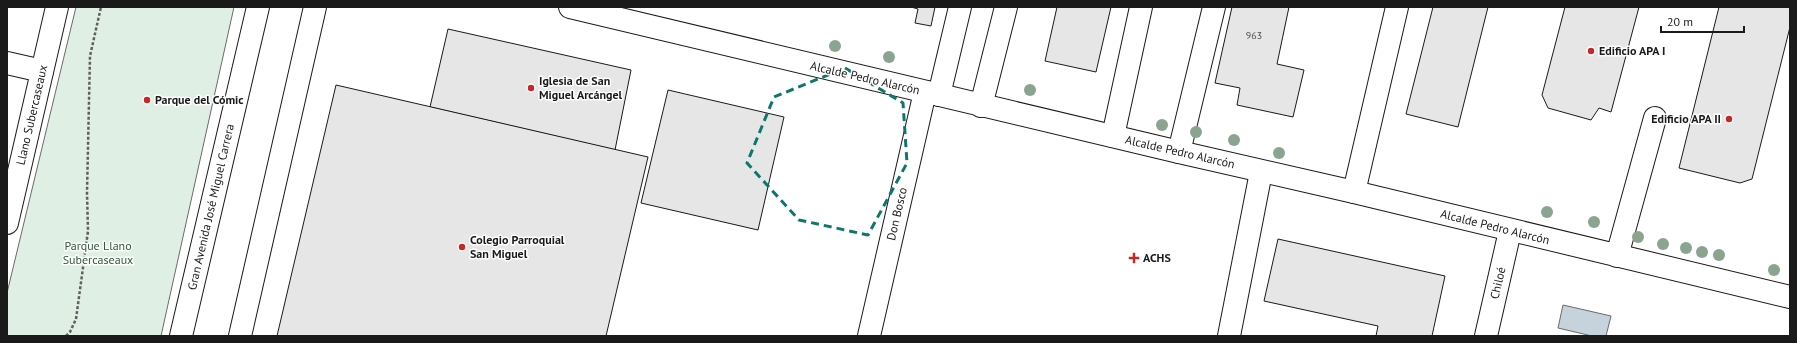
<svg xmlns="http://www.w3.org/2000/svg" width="1797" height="343" font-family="'PT Sans',sans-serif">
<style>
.green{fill:#e0efe3;stroke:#6a6a6a}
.water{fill:#c6d2dc;stroke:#6a6a6a}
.building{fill:#e6e6e6;stroke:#1a1a1a}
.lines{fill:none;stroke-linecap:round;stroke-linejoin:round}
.minor-casing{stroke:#1a1a1a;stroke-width:24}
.major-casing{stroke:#1a1a1a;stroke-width:24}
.path{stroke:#5f5f5f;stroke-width:2.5;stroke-dasharray:3 2;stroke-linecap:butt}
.minor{stroke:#fff;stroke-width:22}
.major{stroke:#fff;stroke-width:22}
.tree{fill:#8aa48f}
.marked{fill:none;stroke:#0f766e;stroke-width:3;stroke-dasharray:8 5;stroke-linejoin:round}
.poi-dot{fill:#c62828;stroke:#fff;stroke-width:1.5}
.labels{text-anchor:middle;stroke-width:3;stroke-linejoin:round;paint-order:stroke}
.number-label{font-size:10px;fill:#4d4d4d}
.poi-label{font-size:12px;font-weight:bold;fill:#1a1a1a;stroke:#fff;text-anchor:start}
.street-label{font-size:12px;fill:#1a1a1a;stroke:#fff}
.park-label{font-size:12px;fill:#2b5a34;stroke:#fff}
</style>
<rect width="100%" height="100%" fill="#fff"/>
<path class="green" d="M76,7H234L161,336H7V293Z"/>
<path class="water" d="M1563,305L1611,316L1606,336H1592L1558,328Z"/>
<g class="building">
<path d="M911,7H935L931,26L915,23L918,9Z"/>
<path d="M1057,7H1111L1096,72L1045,61Z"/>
<path d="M1232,7H1289L1277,64L1304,70L1293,117L1237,105L1240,88L1215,83Z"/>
<path d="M1433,7H1488L1458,127L1406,114Z"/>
<path d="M1565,7H1639L1611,112L1599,108L1591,120L1548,108L1542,95Z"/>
<path d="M1719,7H1790V27L1752,179L1740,183L1679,168Z"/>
<path d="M448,29L631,70L615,150L430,107Z"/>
<path d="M336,85L648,157L606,336H277Z"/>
<path d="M668,90L784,117L758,230L641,203Z"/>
<path d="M1278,239L1445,276L1432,336H1376L1378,326L1264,301Z"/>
</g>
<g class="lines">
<g class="minor-casing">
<g id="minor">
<path d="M570,7L1179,152L1354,192L1790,297"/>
<path d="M7,63L42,71"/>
<path d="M939,95L960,7"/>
<path d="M981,106L1006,7"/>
<path d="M1113,136L1141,7"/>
<path d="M1179,152L1214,7"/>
<path d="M1354,192L1397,7"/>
<path d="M7,223L57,7"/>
<path d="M1617,256L1655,118"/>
<path d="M869,336L925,92"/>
<path d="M1229,336L1261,172"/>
<path d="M1486,336L1510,231"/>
</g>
</g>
<g class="major-casing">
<g id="major">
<path d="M181,336L258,7"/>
<path d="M240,336L315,7"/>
</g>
</g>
<path class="path" d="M66,336L70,332L76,319L88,231L87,193L90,56L101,7"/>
<use href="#minor" class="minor"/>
<use href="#major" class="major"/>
</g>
<g class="tree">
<circle cx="835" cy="46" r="6"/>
<circle cx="889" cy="57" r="6"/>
<circle cx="1030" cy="90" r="6"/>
<circle cx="1162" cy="125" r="6"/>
<circle cx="1196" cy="132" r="6"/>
<circle cx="1234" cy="140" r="6"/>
<circle cx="1279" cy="153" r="6"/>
<circle cx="1547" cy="212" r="6"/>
<circle cx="1594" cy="222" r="6"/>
<circle cx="1638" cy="237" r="6"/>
<circle cx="1663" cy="244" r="6"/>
<circle cx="1686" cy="248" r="6"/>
<circle cx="1702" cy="252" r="6"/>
<circle cx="1719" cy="255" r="6"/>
<circle cx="1774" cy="270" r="6"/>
</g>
<path class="marked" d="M845,68L903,103L907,163L868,235L799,220L747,163L774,97Z"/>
<g class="poi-dot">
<circle cx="1591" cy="51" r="4"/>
<circle cx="531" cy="88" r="4"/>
<circle cx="147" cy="100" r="4"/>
<circle cx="1729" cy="119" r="4"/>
<circle cx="462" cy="247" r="4"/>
<path d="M1132 252h4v4h4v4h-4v4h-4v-4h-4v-4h4z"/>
</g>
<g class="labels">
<g class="number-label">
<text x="1254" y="39">963</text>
</g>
<g class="poi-label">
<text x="1599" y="55">Edificio APA I</text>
<text x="539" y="85">Iglesia de San<tspan x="539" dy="14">Miguel Arcángel</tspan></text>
<text x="155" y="104">Parque del Cómic</text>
<text x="1721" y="123" text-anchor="end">Edificio APA II</text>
<text x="470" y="244">Colegio Parroquial<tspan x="470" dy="14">San Miguel</tspan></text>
<text x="1143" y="262">ACHS</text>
</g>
<g class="street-label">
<text transform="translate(865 78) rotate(13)" y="4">Alcalde Pedro Alarcón</text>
<text transform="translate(32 115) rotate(-77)" y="4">Llano Subercaseaux</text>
<text transform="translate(1180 152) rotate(13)" y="4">Alcalde Pedro Alarcón</text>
<text transform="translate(211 207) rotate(-77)" y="4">Gran Avenida José Miguel Carrera</text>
<text transform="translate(897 214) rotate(-77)" y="4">Don Bosco</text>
<text transform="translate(1495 227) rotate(14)" y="4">Alcalde Pedro Alarcón</text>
<text transform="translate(1498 283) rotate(-77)" y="4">Chiloé</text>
</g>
<g class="park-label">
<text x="98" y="250">Parque Llano<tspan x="98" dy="14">Subercaseaux</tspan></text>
</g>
</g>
<rect width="1797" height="343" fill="none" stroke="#1a1a1a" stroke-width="16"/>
<path d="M1661 26v6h83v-6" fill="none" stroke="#1a1a1a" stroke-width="2"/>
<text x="1667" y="26" font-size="12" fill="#1a1a1a" stroke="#ffffff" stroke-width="3" paint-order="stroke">20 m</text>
</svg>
